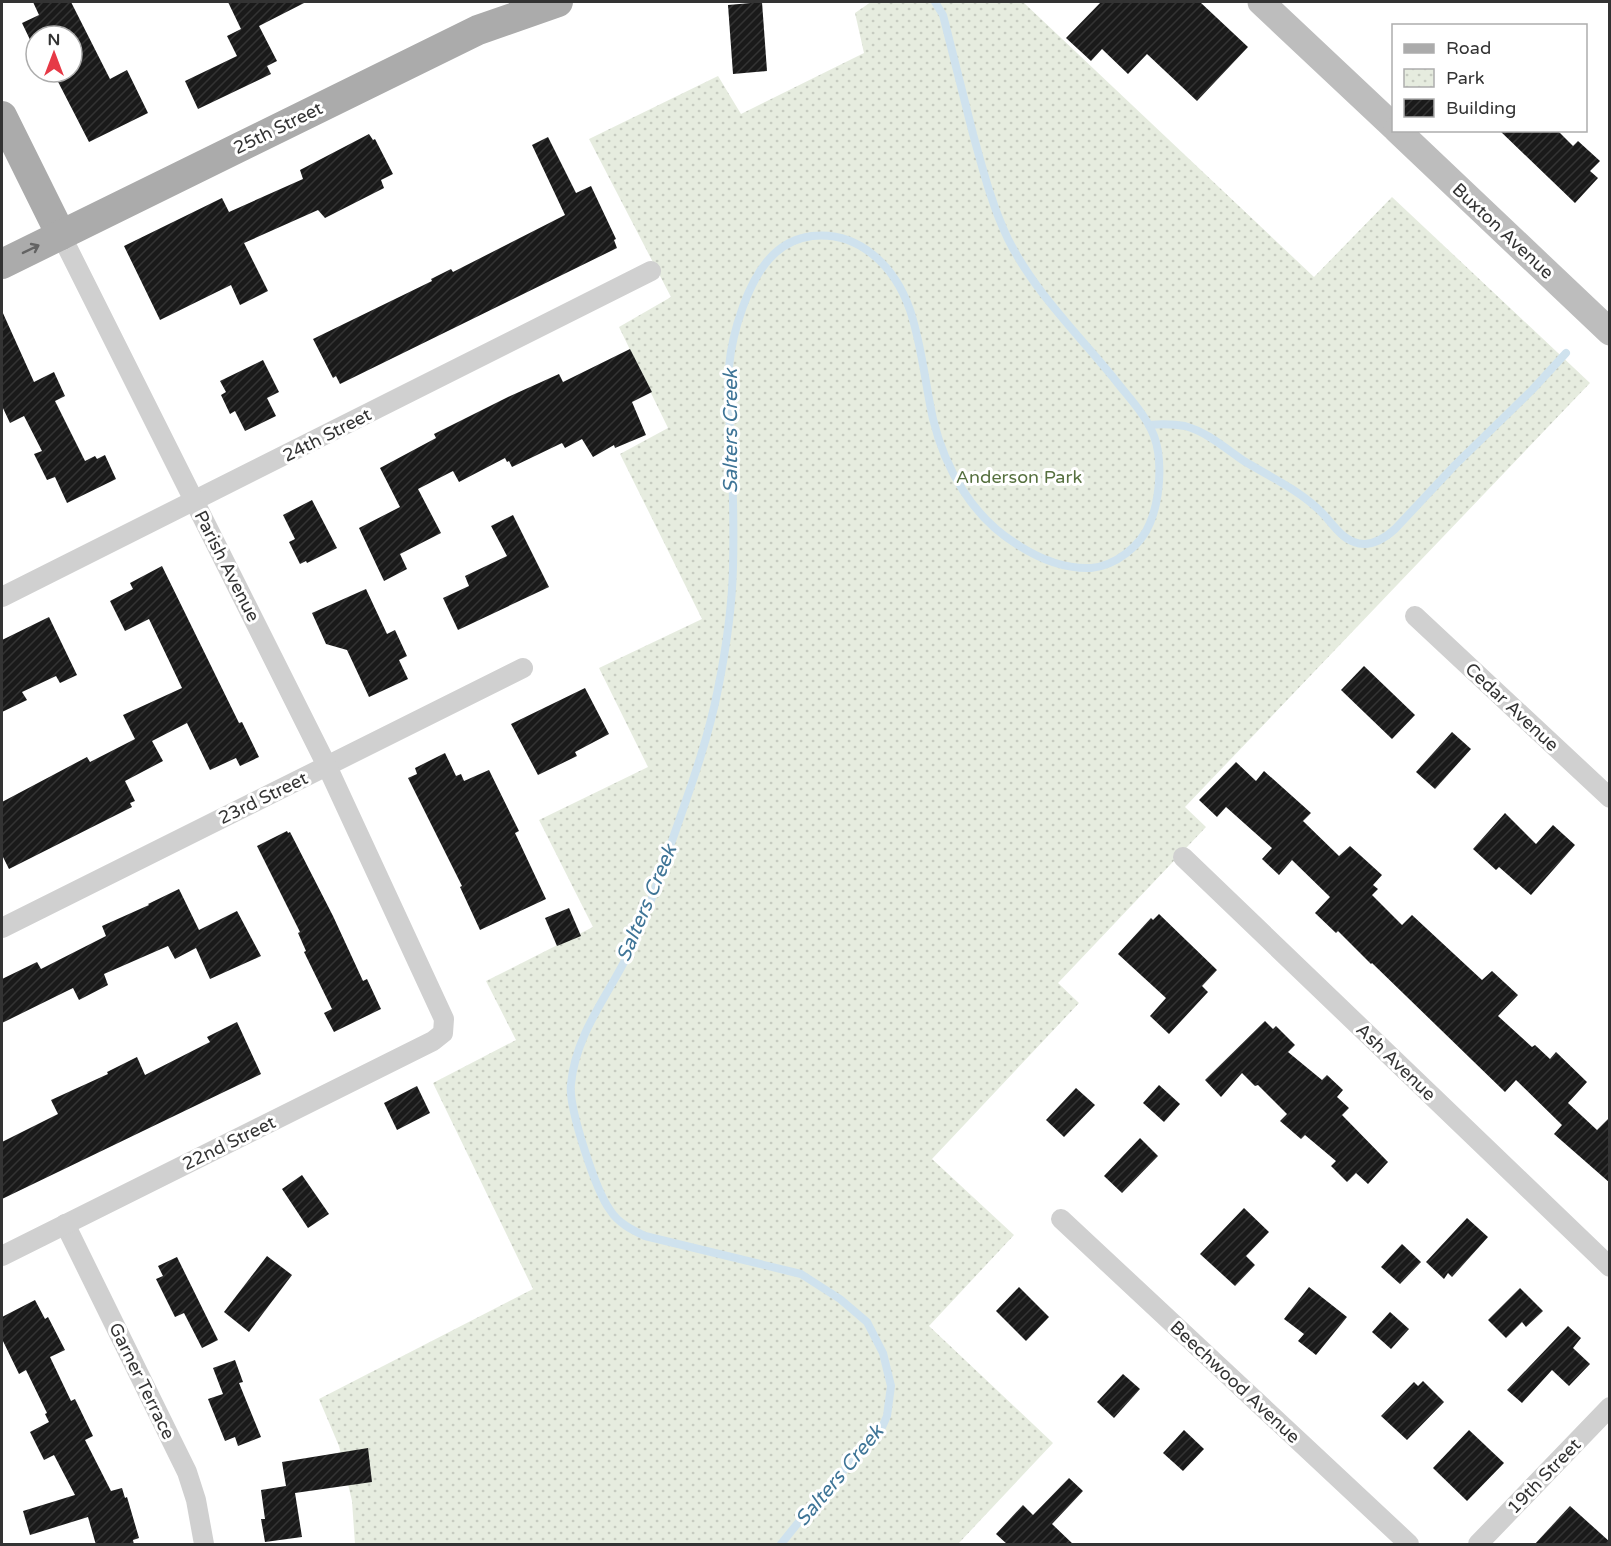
<svg xmlns="http://www.w3.org/2000/svg" width="1611" height="1546" font-family="'Varela Round',sans-serif">
<style>
.park{fill:url(#park-dots)}
.lines{fill:none;stroke-linecap:round;stroke-linejoin:round}
.stream{stroke:#cfe2ee;stroke-width:8}
.building{fill:url(#building-hatch)}
.street{stroke:#d0d0d0;stroke-width:20}
.secondary{stroke:#bdbdbd;stroke-width:27}
.primary{stroke:#ababab;stroke-width:30}
.oneway{stroke:#636363}
.labels{text-anchor:middle;stroke-width:6;stroke-linejoin:round;paint-order:stroke}
.street-label{font-size:18px;fill:#333;stroke:#fff}
.park-label{font-size:18px;fill:#56703f;stroke:#fff}
.water-label{font-size:20px;font-style:italic;fill:#3f7597;stroke:#fff}
</style>
<defs>
<pattern id="park-dots" width="8" height="8" patternUnits="userSpaceOnUse" patternTransform="scale(1.5)"><rect width="8" height="8" fill="#e6ecdf"/><path d="M2 2h.1M6 6h.1" fill="none" stroke="#c6cbc0" stroke-width="1.8" stroke-linecap="round"/></pattern>
<pattern id="building-hatch" width="6" height="6" patternUnits="userSpaceOnUse" patternTransform="scale(1.5)"><rect width="6" height="6" fill="#1a1a1a"/><path d="M-1 1l2-2M0 6l6-6M5 7l2-2" fill="none" stroke="#333"/></pattern>
</defs>
<rect width="100%" height="100%" fill="#fff"/>
<path class="park" d="M871,2H1023L1314,277L1392,197L1590,383L1185,807L1206,827L1058,983L1079,1003L932,1159L1014,1235L929,1326L1053,1443L958,1544H355L352,1501L339,1446L319,1399L533,1289L433,1083L516,1040L486,981L593,927L539,820L648,767L599,668L702,619L620,454L668,428L619,327L671,297L589,139L718,76L741,114L864,53L855,13Z"/>
<g class="lines">
<g class="stream">
<path d="M1149,425C1161,424 1173,424 1185,426C1207,432 1225,448 1244,461C1269,476 1296,489 1317,508C1329,518 1339,537 1354,542C1369,548 1384,539 1395,529L1455,465L1532,390L1566,353"/>
<path d="M781,1544L822,1493L879,1434L887,1416L891,1386L883,1353L867,1322L840,1299L801,1274L645,1236C632,1230 618,1223 610,1210C596,1191 568,1107 571,1084C576,1030 613,990 634,942C649,909 661,873 673,838C690,789 708,740 718,689C726,649 732,609 733,568C734,527 733,486 731,445C730,419 726,393 729,367C732,333 748,279 773,255C784,244 797,238 812,236C860,231 895,267 910,310C922,346 925,383 933,419C945,469 973,518 1018,545C1040,559 1064,569 1091,568C1115,566 1141,546 1150,523C1160,499 1163,460 1154,436C1146,415 1129,398 1116,381C1079,335 1035,293 1008,239C992,206 983,170 973,134C963,94 953,55 943,15L935,2"/>
</g>
</g>
<g class="building">
<path d="M33,2H71L110,79L127,70L148,113L89,142L53,72H72V36H36V45L33,46L22,23L39,15Z"/>
<path d="M228,2H306L259,26L277,61L267,66L271,74L198,109L185,81L237,56L227,36L241,29Z"/>
<path d="M762,2L767,71L733,74L728,5Z"/>
<path d="M1101,2H1200L1248,47L1197,101L1147,54L1128,74L1102,49L1091,61L1066,38Z"/>
<path d="M1499,130H1557L1573,146L1578,141L1600,161L1590,171L1598,178L1575,203Z"/>
<path d="M369,134L373,140L375,139L393,174L381,180L384,188L325,218L318,210L244,243L268,291L240,305L231,285L160,320L124,246L222,198L229,212L303,179L300,170Z"/>
<path d="M548,137L576,193L591,186L616,239L614,240L617,248L340,384L336,376L333,378L313,339L432,281L431,279L451,269L453,272L565,215L532,145Z"/>
<path d="M2,311L34,382L54,372L65,396L55,401L85,461L95,456L97,459L105,455L116,479L67,503L55,477L47,480L34,454L42,451L24,416L10,423L2,406Z"/>
<path d="M630,349L652,392L632,402L646,435L615,448L614,445L593,457L582,439L565,448L562,443L512,467L509,461L507,462L505,458L459,482L453,471L418,489L441,533L400,554L407,569L384,581L359,528L400,507L380,468L436,438L434,434L508,397L559,374L563,382Z"/>
<path d="M263,360L279,392L267,398L276,416L245,431L235,411L230,414L221,395L226,392L220,381Z"/>
<path d="M312,500L337,548L307,563L306,561L300,564L289,542L295,539L283,515Z"/>
<path d="M513,515L549,587L458,630L443,598L469,586L465,576L507,556L491,526Z"/>
<path d="M162,566L239,723L242,722L259,757L240,766L236,758L210,770L187,723L152,741L163,761L125,781L135,801L130,803L132,807L9,869L2,855V802L87,757L90,762L135,739L123,715L182,688L149,619L125,631L110,601L133,589L130,583Z"/>
<path d="M366,589L387,634L395,630L407,656L399,660L408,679L369,697L347,650L326,644L312,613Z"/>
<path d="M49,617L77,675L60,683L56,676L22,692L27,700L2,712V640Z"/>
<path d="M1364,666L1415,715L1392,739L1341,690Z"/>
<path d="M585,688L609,734L575,752L577,756L538,775L511,724Z"/>
<path d="M1452,732L1471,749L1435,789L1416,772Z"/>
<path d="M445,753L456,776L461,774L464,781L489,770L519,831L515,833L546,899L480,930L460,887L462,886L408,778L417,774L415,768Z"/>
<path d="M1236,762L1256,781L1264,771L1311,813L1303,821L1339,856L1350,846L1382,875L1373,885L1378,889L1372,895L1402,925L1412,915L1482,980L1492,971L1518,995L1498,1016L1532,1047L1535,1045L1550,1059L1556,1052L1587,1082L1568,1103L1597,1130L1610,1117V1183L1554,1134L1562,1125L1516,1080L1505,1092L1372,963L1371,964L1338,931L1336,933L1315,913L1330,897L1292,860L1279,875L1262,859L1272,848L1226,807L1217,817L1199,800Z"/>
<path d="M1505,813L1536,844L1553,825L1575,845L1531,895L1499,867L1496,870L1473,849Z"/>
<path d="M287,831L288,833L290,832L333,916L363,981L367,979L381,1009L334,1032L324,1013L332,1009L304,952L306,951L298,933L300,932L257,846Z"/>
<path d="M179,889L199,930L237,911L261,956L210,979L196,948L175,959L168,946L104,974L108,985L79,1000L73,988L2,1023V979L37,962L41,969L106,936L102,926L149,905L148,904Z"/>
<path d="M569,908L581,936L557,946L545,918Z"/>
<path d="M1159,914L1217,970L1202,986L1208,992L1169,1034L1150,1016L1166,998L1118,954L1151,918L1153,920Z"/>
<path d="M1265,1021L1273,1029L1276,1026L1295,1045L1288,1052L1322,1080L1327,1075L1343,1090L1337,1097L1349,1108L1342,1115L1388,1162L1368,1184L1356,1173L1347,1182L1331,1166L1336,1161L1305,1135L1301,1139L1280,1121L1287,1114L1258,1085L1255,1086L1242,1073L1221,1097L1205,1080Z"/>
<path d="M237,1022L261,1074L2,1199V1142L58,1114L51,1100L108,1074L107,1072L137,1057L145,1075L210,1042L207,1037Z"/>
<path d="M1159,1085L1180,1104L1164,1122L1143,1103Z"/>
<path d="M417,1086L430,1113L397,1130L384,1103Z"/>
<path d="M1076,1088L1095,1105L1064,1137L1046,1120Z"/>
<path d="M1140,1138L1158,1156L1122,1193L1104,1176Z"/>
<path d="M302,1175L329,1214L308,1228L282,1189Z"/>
<path d="M1244,1208L1269,1232L1246,1256L1255,1265L1235,1286L1200,1254Z"/>
<path d="M1467,1218L1488,1237L1452,1277L1448,1273L1444,1279L1426,1262Z"/>
<path d="M1402,1244L1421,1262L1400,1284L1381,1267Z"/>
<path d="M267,1256L292,1275L249,1332L224,1312Z"/>
<path d="M177,1257L218,1340L202,1348L184,1313L175,1317L156,1279L163,1276L158,1266Z"/>
<path d="M1019,1287L1049,1317L1026,1341L996,1311Z"/>
<path d="M1309,1287L1347,1317L1316,1355L1298,1341L1304,1334L1284,1319Z"/>
<path d="M1520,1288L1543,1311L1526,1327L1522,1322L1506,1338L1488,1320Z"/>
<path d="M35,1300L45,1319L48,1317L65,1350L50,1357L71,1401L75,1399L93,1436L85,1440L111,1491L122,1488L125,1498L127,1497L139,1538L133,1540L134,1545H96L88,1517L30,1535L23,1511L75,1495L54,1455L44,1460L30,1432L49,1422L45,1414L47,1413L26,1370L19,1374L2,1339V1317Z"/>
<path d="M1390,1312L1409,1329L1391,1349L1372,1332Z"/>
<path d="M1568,1326L1581,1338L1573,1348L1590,1364L1569,1386L1552,1370L1522,1403L1507,1390Z"/>
<path d="M235,1360L243,1382L239,1383L261,1437L238,1446L235,1437L225,1441L208,1399L223,1394L213,1368Z"/>
<path d="M1123,1374L1140,1389L1114,1418L1097,1402Z"/>
<path d="M1423,1381L1444,1402L1407,1440L1381,1416L1414,1382L1418,1386Z"/>
<path d="M1184,1430L1204,1449L1183,1471L1163,1453Z"/>
<path d="M1469,1430L1504,1463L1467,1501L1433,1468Z"/>
<path d="M368,1448L372,1482L295,1493L302,1537L265,1542L261,1519H265L261,1490L286,1486L282,1462Z"/>
<path d="M1069,1478L1083,1491L1052,1524L1074,1545H1008L996,1534L1023,1505L1033,1515Z"/>
<path d="M1570,1506L1610,1542V1545H1534Z"/>
</g>
<g class="lines">
<g class="street">
<path d="M2,597L651,271"/>
<path d="M1415,616L1610,798"/>
<path d="M1183,857L1610,1267"/>
<path d="M2,928L523,668"/>
<path d="M1061,1219L1409,1544"/>
<path d="M65,1224L187,1472L196,1500L204,1544"/>
<path d="M2,1256L433,1041L443,1033L444,1019L327,766L61,235"/>
<path d="M1478,1544L1610,1407"/>
</g>
<g class="secondary">
<path d="M1261,2L1394,127"/>
<path d="M1397,130L1610,332"/>
</g>
<g class="primary">
<path d="M2,116L61,235"/>
<path d="M2,264L478,30L558,2"/>
</g>
</g>
<defs><path id="oneway-shaft" d="M-6 0H5M1.5-3L5.5 0L1.5 3" fill="none" stroke-width="1.6" stroke-linecap="round" stroke-linejoin="round" transform="scale(1.5)"/></defs>
<use class="oneway" href="#oneway-shaft" transform="translate(31 249) rotate(-26)"/>
<g class="labels">
<g class="street-label">
<text transform="translate(278 128) rotate(-26)" y="6">25th Street</text>
<text transform="translate(1503 231) rotate(43)" y="6">Buxton Avenue</text>
<text transform="translate(327 435) rotate(-27)" y="6">24th Street</text>
<text transform="translate(227 566) rotate(63)" y="6">Parish Avenue</text>
<text transform="translate(1512 707) rotate(43)" y="6">Cedar Avenue</text>
<text transform="translate(263 798) rotate(-26)" y="6">23rd Street</text>
<text transform="translate(1396 1062) rotate(44)" y="6">Ash Avenue</text>
<text transform="translate(229 1143) rotate(-26)" y="6">22nd Street</text>
<text transform="translate(142 1381) rotate(64)" y="6">Garner Terrace</text>
<text transform="translate(1235 1382) rotate(43)" y="6">Beechwood Avenue</text>
<text transform="translate(1544 1476) rotate(-46)" y="6">19th Street</text>
</g>
<g class="park-label">
<text x="1019" y="483">Anderson Park</text>
</g>
<g class="water-label">
<text transform="translate(730 431) rotate(-90)" y="7">Salters Creek</text>
<text transform="translate(646 903) rotate(-67)" y="7">Salters Creek</text>
<text transform="translate(839 1475) rotate(-50)" y="7">Salters Creek</text>
</g>
</g>
<rect width="1611" height="1546" fill="none" stroke="#333333" stroke-width="6"/>
<rect x="1392" y="24" width="195" height="108" fill="#ffffff" stroke="#adadad" stroke-width="1.5"/>
<rect x="1404" y="44" width="30" height="9" fill="#ababab" stroke="#adadad" stroke-width="1.5"/>
<text x="1446" y="54" font-size="18" fill="#333333">Road</text>
<rect x="1404" y="69" width="30" height="18" fill="url(#park-dots)" stroke="#adadad" stroke-width="1.5"/>
<text x="1446" y="84" font-size="18" fill="#333333">Park</text>
<rect x="1404" y="99" width="30" height="18" fill="url(#building-hatch)" stroke="#adadad" stroke-width="1.5"/>
<text x="1446" y="114" font-size="18" fill="#333333">Building</text>
<g transform="translate(54 54)"><circle r="28" fill="#ffffff" stroke="#adadad" stroke-width="1.5"/>
<path d="M0-4.5L10 22L0 15L-10 22Z" fill="#e63946"/>
<text y="-9" font-size="16" font-weight="bold" text-anchor="middle" fill="#333333">N</text>
</g>
</svg>
